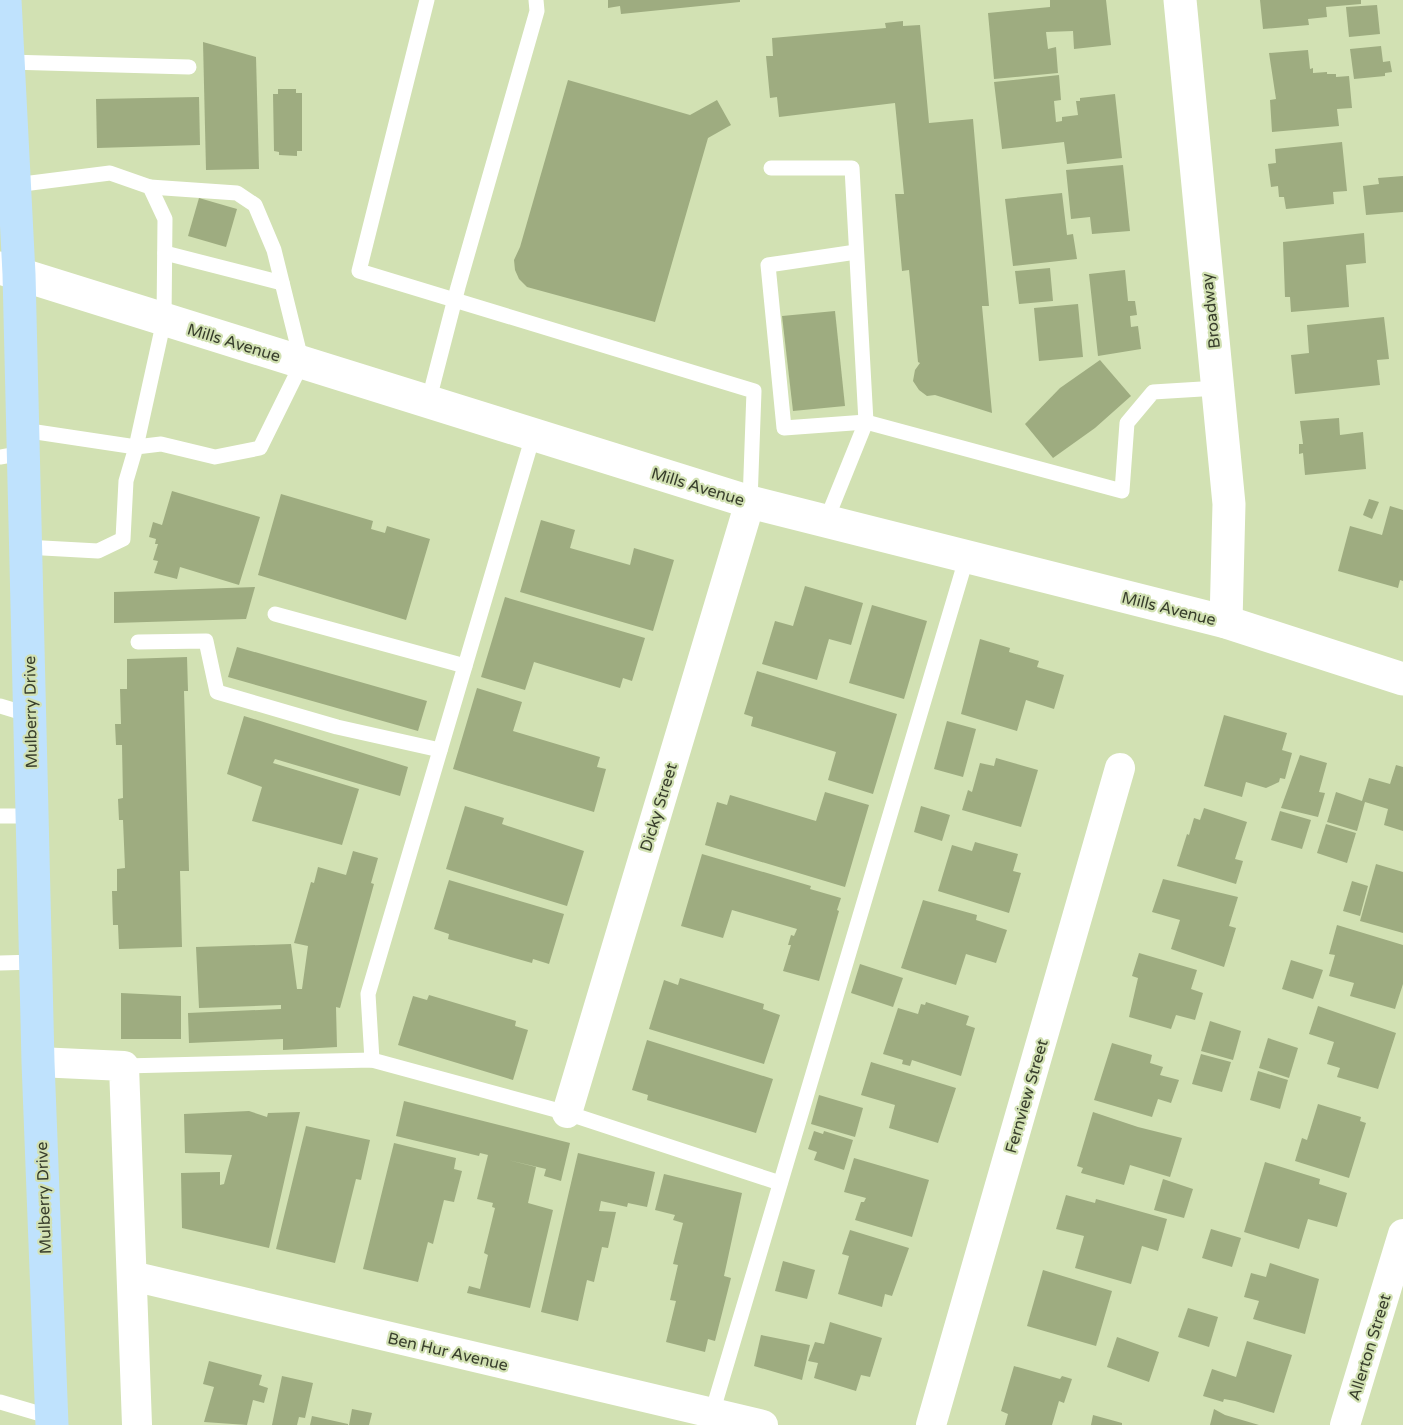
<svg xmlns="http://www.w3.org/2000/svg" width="1403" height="1425" font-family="'Varela Round',sans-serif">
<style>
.building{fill:#9eac80}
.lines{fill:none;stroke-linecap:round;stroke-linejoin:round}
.service{stroke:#fff;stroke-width:15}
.minor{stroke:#fff;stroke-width:30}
.tertiary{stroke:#fff;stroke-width:33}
.secondary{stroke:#fff;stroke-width:33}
.primary{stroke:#bfe2fd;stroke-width:33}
.labels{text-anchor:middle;stroke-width:4.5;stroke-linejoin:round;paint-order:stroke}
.street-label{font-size:16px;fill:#383e2c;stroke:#d2e1b3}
</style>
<rect width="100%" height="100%" fill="#d2e1b3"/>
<g class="building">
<path d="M608,0H740V2L621,14L620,6L608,8Z"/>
<path d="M1050,0H1106L1111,45L1074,49L1073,31L1046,32L1048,49L1056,47L1058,73L994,79L988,13L1050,7Z"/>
<path d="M1260,0H1361V4L1326,7L1327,17L1308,19L1309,25L1263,29Z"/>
<path d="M1377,5L1380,34L1349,37L1346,7Z"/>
<path d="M903,21V26L920,25L929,123L973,119L989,306H982L992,413L935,395L927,396L919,390L913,381L915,370L920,363L918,362L909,270L902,271L895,194H904L895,103L779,117L777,97L770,98L766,56H773L772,38L886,28L885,23Z"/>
<path d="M203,42L256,57L259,169L206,170Z"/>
<path d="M1381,46L1383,62L1390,61L1392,72L1385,73V76L1354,79L1350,49Z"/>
<path d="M1308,50L1310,69L1313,68V73L1327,72V74H1336V77L1349,76L1352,108L1337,109L1339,126L1272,132L1270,100L1276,99L1269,53Z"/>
<path d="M1059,75L1061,100L1054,101L1056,122L1062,121V117L1078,115L1076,101H1080V98L1115,94L1122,158L1067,164L1064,142L1002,149L994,82Z"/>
<path d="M568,80L690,115L717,100L731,125L708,138L655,322L527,287L519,279L515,270L514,260L520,247Z"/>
<path d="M278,89H296V93H302V151H297V156L279,155V152L274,151L273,94H278Z"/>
<path d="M199,97L200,145L97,148L96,99Z"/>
<path d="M1342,142L1347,191L1333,192L1334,204L1286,209L1284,197H1279L1278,186L1271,187L1268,164L1276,163L1275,149Z"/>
<path d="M1123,165L1130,231L1092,234L1090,217L1071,219L1066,170Z"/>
<path d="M1403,176V212L1366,215L1363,186L1379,184L1378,178Z"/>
<path d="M1062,193L1067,235L1073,234L1077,259L1013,266L1005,199Z"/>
<path d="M199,198L237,209L226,247L188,236Z"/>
<path d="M1364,233L1366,263L1346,265L1349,307L1291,312L1290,297H1285L1283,242Z"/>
<path d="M1050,268L1053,301L1019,304L1015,271Z"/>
<path d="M1125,270L1128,301H1135L1137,315L1130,316L1131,327L1138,326L1141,349L1098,356L1089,274Z"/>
<path d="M1078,304L1083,357L1039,361L1034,308Z"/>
<path d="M835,311L845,406L793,411L782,316Z"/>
<path d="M1384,317L1389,359L1377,360L1380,385L1295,394L1291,355L1309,353L1307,325Z"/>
<path d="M1100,360L1131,396L1095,428L1053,458L1025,424L1060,388Z"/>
<path d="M1339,418L1340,435L1363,432L1366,469L1305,475L1303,453L1299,454V444H1303L1300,421Z"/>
<path d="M172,491L260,517L239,585L180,567L177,579L154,573L158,561L153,560L158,544H155L156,539L149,537L153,522L162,525Z"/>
<path d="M281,494L373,521L371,529L385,533L387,526L430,539L406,620L258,575Z"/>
<path d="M1369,499L1379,502L1372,519L1363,515Z"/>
<path d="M1390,506L1403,510V581L1400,580L1398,588L1338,571L1350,526L1382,535Z"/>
<path d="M541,520L575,530L570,548L630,565L634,548L674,560L653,631L520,592Z"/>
<path d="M805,586L863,603L851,645L829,639L817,680L762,664L775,621L793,626Z"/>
<path d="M255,587L246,619L114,623V592Z"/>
<path d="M505,597L645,638L632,681L623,678L620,688L534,662L525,690L481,677Z"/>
<path d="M872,605L927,621L904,699L849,683Z"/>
<path d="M980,639L1010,648L1009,652L1039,661L1037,667L1064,675L1054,709L1026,700L1017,731L961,714Z"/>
<path d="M237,647L427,701L418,731L228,677Z"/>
<path d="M187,657L188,691H184L189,871H180L182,947L119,949L118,925H113L112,891H117V869L125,868L123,820H119L118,799L123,798L122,745H116L115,724H121L120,689H127V659Z"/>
<path d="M757,671L897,714L873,794L828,780L836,752L751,726L753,717L744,714Z"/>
<path d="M477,688L522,702L513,731L600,757L597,767L606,769L594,812L453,769Z"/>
<path d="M1224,715L1287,733L1282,750L1292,753L1285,779L1280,778L1279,782L1266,788L1246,782L1242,797L1204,786Z"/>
<path d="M244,716L408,767L400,796L275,759L273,763L359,789L342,845L252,821L262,787L227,774Z"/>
<path d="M947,721L976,729L963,777L934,769Z"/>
<path d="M1300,755L1327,763L1319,792L1325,793L1318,817L1281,808Z"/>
<path d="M996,758L1038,770L1021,827L962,810L968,790L972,792L980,763L994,766Z"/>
<path d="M1396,765L1403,767V831L1384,825L1388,809L1365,802L1357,831L1327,822L1336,792L1362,801L1369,778L1390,784Z"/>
<path d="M825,792L869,805L845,887L705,845L717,802L727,805L730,795L816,821Z"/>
<path d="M465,806L504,818L502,824L584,851L567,906L446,869Z"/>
<path d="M921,806L950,815L942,841L914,832Z"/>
<path d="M1204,808L1247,822L1235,859L1243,861L1236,884L1177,866L1187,834L1189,835L1194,818L1200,820Z"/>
<path d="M1280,811L1311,820L1302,849L1271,840Z"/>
<path d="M1326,824L1356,833L1347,863L1317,853Z"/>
<path d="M975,842L1018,854L1013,871L1021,873L1009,913L938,891L952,845L972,851Z"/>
<path d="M353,851L378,858L371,883L374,884L340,1008L336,1007L337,1047L283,1050V1039L189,1043L188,1013L281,1009V1005L199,1008L196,947L291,944L297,989H302L308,946L294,943L311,882L314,883L318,867L346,875Z"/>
<path d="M702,854L811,886L810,889L841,898L837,910L839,911L819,981L783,971L791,945H788L791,935L794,936L797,929L732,910L723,938L681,926Z"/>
<path d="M1376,864L1403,872V933L1360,921Z"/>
<path d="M1163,879L1238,897L1229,926L1236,928L1224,967L1171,949L1180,920L1152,912Z"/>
<path d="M449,880L564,914L549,964L533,959L532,963L448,939L449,934L434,929Z"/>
<path d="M1352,881L1368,886L1360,916L1343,911Z"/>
<path d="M923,900L977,915L976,920L1007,930L996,963L966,954L956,985L901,968Z"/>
<path d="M1337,925L1403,945V984L1395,1009L1350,996L1354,983L1329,976L1335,955L1329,954Z"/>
<path d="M1139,953L1197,970L1191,989L1203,993L1195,1020L1176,1015L1171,1029L1129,1017L1138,978L1132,976Z"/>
<path d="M1291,960L1323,970L1313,999L1282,989Z"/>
<path d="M860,964L903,978L893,1007L851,993Z"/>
<path d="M680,978L764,1004L763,1009L780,1015L764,1064L649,1029L664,980L678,985Z"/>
<path d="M121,993L181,996V1039H121Z"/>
<path d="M429,995L516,1021L515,1026L528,1030L513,1080L398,1045L413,996L427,1000Z"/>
<path d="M926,1002L969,1016L966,1025L975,1028L961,1076L912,1060L910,1066L902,1064L903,1060L883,1054L898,1008L918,1014L921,1004L925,1005Z"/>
<path d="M1318,1006L1396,1033L1378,1089L1337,1077L1340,1068L1327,1064L1334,1042L1309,1034Z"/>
<path d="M1210,1021L1241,1031L1233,1060L1201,1051Z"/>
<path d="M1268,1038L1298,1048L1289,1078L1259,1068Z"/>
<path d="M647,1040L773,1079L756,1133L647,1100L648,1095L632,1090Z"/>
<path d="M1112,1043L1152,1055L1150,1063L1163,1067L1160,1075L1179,1080L1171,1103L1158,1099L1152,1117L1094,1100Z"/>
<path d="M1201,1054L1231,1062L1222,1092L1192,1084Z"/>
<path d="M871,1062L956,1088L938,1143L889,1128L895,1105L861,1095Z"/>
<path d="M1258,1071L1288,1080L1280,1109L1250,1100Z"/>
<path d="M819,1095L863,1108L855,1137L811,1124Z"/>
<path d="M404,1101L570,1143L561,1181L544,1176L546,1169L500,1158L536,1167L528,1203L553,1210L530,1308L467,1293L469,1286L480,1289L488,1255L484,1253L495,1208L492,1207L493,1203L477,1199L488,1155L480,1153L479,1156L396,1136Z"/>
<path d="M1318,1104L1361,1117L1360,1121L1366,1123L1349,1178L1295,1161L1302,1138L1307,1140Z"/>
<path d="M249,1111L267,1117L268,1113L300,1112L269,1248L182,1228L181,1173L220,1172V1185L224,1184L232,1155L185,1153L184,1114Z"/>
<path d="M1093,1112L1138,1127L1182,1138L1170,1177L1130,1165L1124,1185L1081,1173L1083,1168L1077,1166Z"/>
<path d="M306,1126L370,1140L361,1180L356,1179L335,1263L276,1249Z"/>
<path d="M814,1131L823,1134L824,1131L853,1140L844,1170L814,1160L817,1152L808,1149Z"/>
<path d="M394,1143L456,1158L454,1169L462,1171L454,1202L444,1200L433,1244L428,1242L418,1282L363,1269Z"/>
<path d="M578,1153L655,1172L647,1207L628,1203L627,1207L601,1201L599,1211L616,1212L608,1248L602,1247L594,1282L587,1280L578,1321L541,1312Z"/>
<path d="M854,1158L929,1180L912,1237L855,1220L861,1202H864L866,1198L844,1192Z"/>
<path d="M1265,1162L1320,1179L1319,1184L1347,1193L1337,1227L1308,1219L1299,1249L1244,1232Z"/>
<path d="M664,1174L742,1193L724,1276L731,1278L715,1341L708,1339L705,1352L666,1342L676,1301L670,1300L678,1265L673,1264L683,1223L673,1220L675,1215L655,1210Z"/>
<path d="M1163,1179L1193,1189L1184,1218L1154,1210Z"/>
<path d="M1066,1195L1095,1203L1096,1199L1167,1219L1158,1251L1142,1246L1131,1284L1075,1268L1084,1236L1056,1229Z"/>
<path d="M1211,1229L1241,1238L1232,1267L1202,1258Z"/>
<path d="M850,1230L909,1248L892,1296L885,1294L882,1307L838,1294L849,1256L842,1254Z"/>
<path d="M783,1261L815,1270L807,1299L775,1291Z"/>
<path d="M1270,1263L1319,1279L1305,1334L1253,1319L1259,1301L1244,1297L1251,1273L1266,1277Z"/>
<path d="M1043,1270L1112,1291L1096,1346L1027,1326Z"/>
<path d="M1188,1308L1218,1317L1209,1347L1178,1337Z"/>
<path d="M830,1322L882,1338L870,1377L861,1375L856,1391L814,1378L818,1363L808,1361L815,1342L824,1344Z"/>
<path d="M761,1335L810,1345L802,1380L754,1366Z"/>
<path d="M1117,1337L1159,1352L1149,1382L1107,1367Z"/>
<path d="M1247,1341L1292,1355L1274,1413L1235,1401L1224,1399L1223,1402L1203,1396L1212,1369L1236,1377Z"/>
<path d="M209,1361L262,1375L259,1385L268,1388L264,1403L253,1400L247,1425L204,1422L214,1387L203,1384Z"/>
<path d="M1014,1366L1060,1379L1062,1376L1072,1379L1064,1403L1059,1401L1052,1425H1005L1008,1414L1001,1411Z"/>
<path d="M282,1376L313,1383L305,1418L299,1417L297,1425H272Z"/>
<path d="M352,1409L372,1413L369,1425H349Z"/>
<path d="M1214,1409L1225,1415L1259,1425H1210Z"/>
<path d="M1093,1415L1122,1423V1425H1091Z"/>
<path d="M312,1416L348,1424V1425H310Z"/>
</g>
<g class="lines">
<g class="service">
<path d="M427,0L359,271L754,391L750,502"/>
<path d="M8,62L189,67"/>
<path d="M771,168H852L866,422L826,521"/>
<path d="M15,185L110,173L150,187L165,219L164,320L136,447L23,430"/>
<path d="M856,252L768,265L784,428L866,422L1122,491L1127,423L1153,392L1218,388"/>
<path d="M165,253L282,283"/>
<path d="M428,403L458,287L537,11L536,0"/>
<path d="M0,457L23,453"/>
<path d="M25,547L98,551L123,539L126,481L136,447L161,444L215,457L260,448L302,363L274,250L255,205L237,193L150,187"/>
<path d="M275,614L465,666"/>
<path d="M138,642L206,641L217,692L337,727L440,750"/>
<path d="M0,706L30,715"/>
<path d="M0,816H32"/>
<path d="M0,963L36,962"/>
<path d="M372,1060L368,994L533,436"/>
<path d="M124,1066L372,1060L567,1113L780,1183"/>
<path d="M0,1402L51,1417"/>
<path d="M712,1413L967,556"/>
</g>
<g class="minor">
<path d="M38,1062L124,1066L137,1425"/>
<path d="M567,1113L750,502"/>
<path d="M132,1276L763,1425"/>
<path d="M931,1425L1120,768"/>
<path d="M1345,1425L1403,1234"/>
</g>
<path class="tertiary" d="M1180,0L1229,504L1226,622"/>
<path class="secondary" d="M0,268L750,502L1226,622L1403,679"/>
<path class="primary" d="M5,0L19,274L38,1062L52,1425"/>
</g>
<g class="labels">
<g class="street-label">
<text transform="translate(1210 311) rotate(-96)" y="6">Broadway</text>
<text transform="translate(234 342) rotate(17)" y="6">Mills Avenue</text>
<text transform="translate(698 486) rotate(17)" y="6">Mills Avenue</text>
<text transform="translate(1169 608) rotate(14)" y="6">Mills Avenue</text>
<text transform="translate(30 712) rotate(-91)" y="6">Mulberry Drive</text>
<text transform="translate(658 807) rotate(-73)" y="6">Dicky Street</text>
<text transform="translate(1026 1096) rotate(-74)" y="6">Fernview Street</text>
<text transform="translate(43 1198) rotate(-92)" y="6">Mulberry Drive</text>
<text transform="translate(1369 1347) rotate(-73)" y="6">Allerton Street</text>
<text transform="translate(448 1351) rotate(13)" y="6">Ben Hur Avenue</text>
</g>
</g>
</svg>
